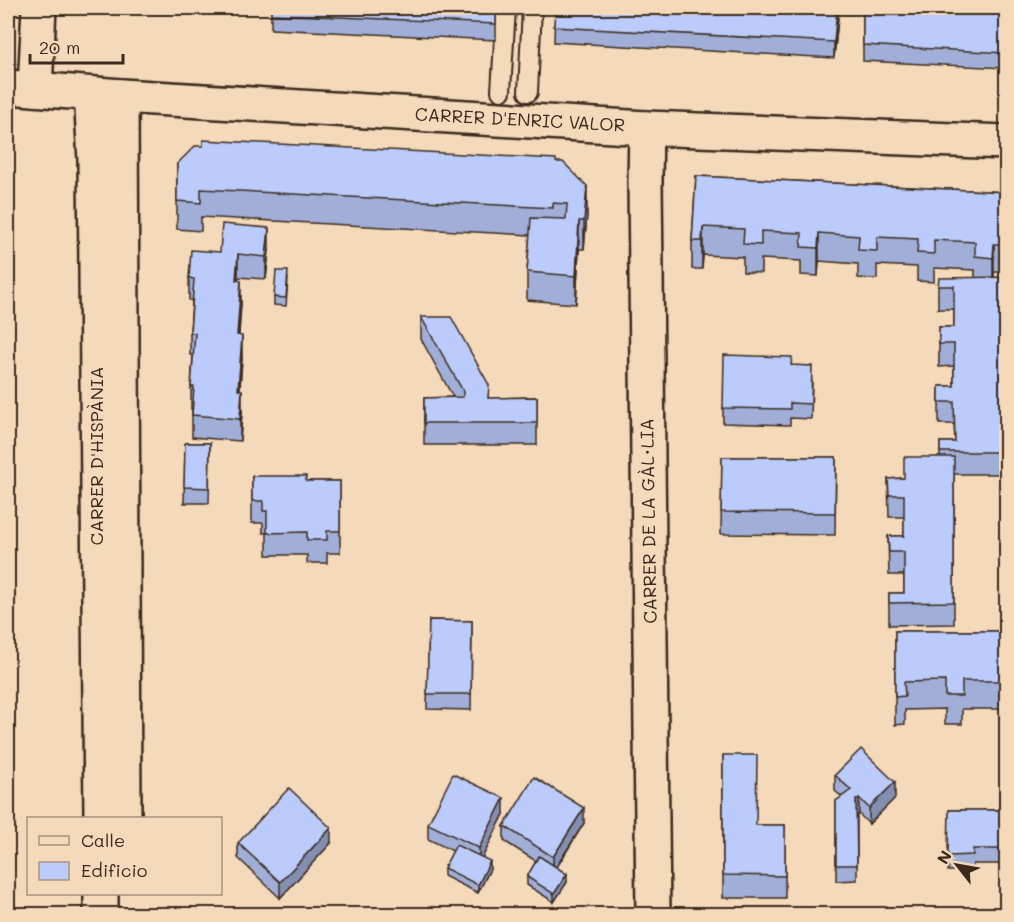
<svg xmlns="http://www.w3.org/2000/svg" width="1014" height="922" font-family="Mali,sans-serif">
<style>
.lines{fill:none;stroke-linecap:round;stroke-linejoin:round}
.service-casing{stroke:#3b2a1e;stroke-width:22}
.minor-casing{stroke:#3b2a1e;stroke-width:38}
.service{stroke:#f4d9bb;stroke-width:18}
.minor{stroke:#f4d9bb;stroke-width:33}
.wall{fill:#a1afd8;stroke:#3b2a1e;stroke-width:1.5}
.shaded-wall{fill:#838eb0;stroke:#3b2a1e;stroke-width:1.5}
.building{fill:#bbcbfb;stroke:#3b2a1e;stroke-width:1.5}
.labels{text-anchor:middle;stroke-width:4.5;stroke-linejoin:round;paint-order:stroke}
.street-label{font-size:18px;fill:#3b2a1e;stroke:#f4d9bb}
</style>
<rect width="100%" height="100%" fill="#f4d9bb"/>
<filter id="ink" filterUnits="userSpaceOnUse"><feTurbulence type="fractalNoise" baseFrequency=".0167" numOctaves="2"/><feDisplacementMap in="SourceGraphic" scale="12" xChannelSelector="R" yChannelSelector="G"/><feConvolveMatrix kernelMatrix="1 2 1 2 8 2 1 2 1" color-interpolation-filters="sRGB"/></filter>
<g filter="url(#ink)">
<g class="lines">
<g class="service-casing">
<g id="service">
<path d="M501,91L506,8"/>
<path d="M528,92L532,8"/>
</g>
</g>
<g class="minor-casing">
<g id="minor">
<path d="M8,87L121,96L646,128L1006,142"/>
<path d="M35,89L39,8"/>
<path d="M91,94L95,160L101,818"/>
<path d="M121,96L124,818"/>
<path d="M646,128L645,181L653,914"/>
<path d="M101,894V914"/>
</g>
</g>
<use href="#service" class="service"/>
<use href="#minor" class="minor"/>
</g>
<g class="wall">
<path d="M271,8H496V40L271,29Z"/>
<path d="M555,8H839L834,58L554,42Z"/>
<path d="M863,8H1006V68L863,61Z"/>
<path d="M556,162L587,214L584,249H579L576,304L527,300V272L530,235L201,217V231L177,229V164Z"/>
<path d="M696,176L1006,192V272H994V278L1005,277L1004,474H954V624L889,625V593H904V575H889L888,536H904V517H889L888,479L904,478L940,457V442H955L954,424H939V386H954V366L939,367V327H954V309H938V286L975,278V270L934,268V282L917,281V267L877,265V279L858,278V264L819,261L818,276L801,275V261L761,259V273L743,272V257L703,255L702,269H692V241Z"/>
<path d="M269,250L266,279L238,277V281L241,303L239,335L242,358L240,390L242,412L240,441L192,437V409H191V387L193,355H190V332L192,301L189,300V278L220,252Z"/>
<path d="M288,279L286,306L274,305V297Z"/>
<path d="M421,317L489,398L537,397V445H424V398L453,397L421,339Z"/>
<path d="M792,365L812,381L811,419L790,418V425L723,423V408Z"/>
<path d="M185,443H210L209,503H184Z"/>
<path d="M722,457H836L835,535L721,534Z"/>
<path d="M252,476L306,481H340V553H327V563H307V555H267V533H263V523H252Z"/>
<path d="M429,620L472,621L471,710L427,709Z"/>
<path d="M895,631H1006V724H1003V709H962V724H945V709L905,710V724L895,725Z"/>
<path d="M723,755L756,825H785V898H723Z"/>
<path d="M835,775L895,798L869,824L859,814L857,816V880L836,881V801L842,797L835,791Z"/>
<path d="M949,810H1006V864H973V871H948Z"/>
<path d="M504,814L482,858L490,869L478,893L444,876V868L453,851L428,839V824Z"/>
<path d="M584,823L557,867L567,882L554,902L527,885V877L536,861L504,841V826Z"/>
<path d="M238,843H331L280,898L238,858Z"/>
</g>
<g class="shaded-wall">
<path d="M837,8H839L834,58V42Z"/>
<path d="M587,186V214L584,249V221Z"/>
<path d="M579,221V249L576,304V276Z"/>
<path d="M703,227V255L702,269V241Z"/>
<path d="M269,228V250L266,279V257Z"/>
<path d="M819,233V261L818,276V248Z"/>
<path d="M994,244V272L993,286V258Z"/>
<path d="M238,254V277L236,303V280Z"/>
<path d="M241,281V303L237,357V335Z"/>
<path d="M242,336V358L238,412V390Z"/>
<path d="M242,390V412L240,441V419Z"/>
<path d="M895,782V798L869,824V808Z"/>
<path d="M504,798V814L479,864V848Z"/>
<path d="M859,798V814L856,816V800Z"/>
<path d="M584,808V823L553,872V857Z"/>
<path d="M331,828V843L280,898V882Z"/>
<path d="M490,861V869L478,893V885Z"/>
<path d="M567,874V882L554,902V894Z"/>
</g>
<g class="building">
<path d="M271,8H496V24L271,14Z"/>
<path d="M555,8H837L834,42L554,27Z"/>
<path d="M863,8H1006V53L863,45Z"/>
<path d="M203,140L556,159V162H563L587,186L584,221H579L576,276L527,272L531,218L566,219L567,204L553,203V208L201,189V203L177,201V164L195,146H203Z"/>
<path d="M696,176L1006,192V244H994L993,258L975,256V242L934,240V254L917,253L918,239L877,237V251L858,250L859,236L819,233L818,248L801,247L802,233L761,231V245L743,244L744,229L703,227L702,241H692Z"/>
<path d="M222,224L269,228L266,257L238,254L236,280L241,281L237,335L242,336L238,390H242L240,419L192,415L194,387H191L195,333L190,332L194,279L189,278L191,250L220,252Z"/>
<path d="M276,271H288L286,298L274,297Z"/>
<path d="M1005,277L1004,452H940V442H955L954,402H939V386H954V344H939V327H954V286H938L939,278Z"/>
<path d="M421,317H451L489,385L488,398L537,397V423H424V398L463,397V391Z"/>
<path d="M724,355L792,357L791,365L812,366L811,404L790,403V409L723,408Z"/>
<path d="M185,443H210L209,488L184,487Z"/>
<path d="M722,457H836L835,513L721,512Z"/>
<path d="M904,457H954V602L889,603V593H904V552H889L888,536H904V495H889L888,479L904,478Z"/>
<path d="M252,476H306V481H340V531H327V540H307V532L267,533V511H263V501H252Z"/>
<path d="M429,620L472,621L471,694H427Z"/>
<path d="M895,631H1006V696H1003V681H962V696H945V681L904,682L905,696L895,697Z"/>
<path d="M861,749L895,782L869,808L859,798L856,800L857,865H836V801L851,790L835,775Z"/>
<path d="M723,755H757L756,825H785V876L723,875Z"/>
<path d="M453,774L504,798L479,848L428,824Z"/>
<path d="M534,777L584,808L553,857L504,826Z"/>
<path d="M289,788L331,828L280,882L238,843Z"/>
<path d="M949,810H1006V849H973V855L948,856Z"/>
<path d="M456,845L490,861L478,885L444,868Z"/>
<path d="M539,856L567,874L554,894L527,877Z"/>
</g>
</g>
<g class="labels">
<g class="street-label">
<text transform="translate(520 120) rotate(3)" y="6">CARRER D'ENRIC VALOR</text>
<text transform="translate(97 456) rotate(-90)" y="6">CARRER D'HISPÀNIA</text>
<text transform="translate(649 521) rotate(-91)" y="6">CARRER DE LA GÀL·LIA</text>
</g>
</g>
<rect width="1014" height="922" fill="none" stroke="#f4d9bb" stroke-width="30"/>
<rect x="15" y="15" width="984" height="892" fill="none" stroke="#3b2a1e" stroke-width="2" filter="url(#ink)"/>
<rect x="27" y="817" width="195" height="78" fill="#f4d9bb" stroke="#aa937c" stroke-width="1.5"/>
<rect x="39" y="836" width="30" height="9" fill="#f4d9bb" stroke="#aa937c" stroke-width="1.5"/>
<text x="81" y="847" font-size="18" fill="#3b2a1e">Calle</text>
<rect x="39" y="862" width="30" height="18" fill="#bbcbfb" stroke="#aa937c" stroke-width="1.5"/>
<text x="81" y="877" font-size="18" fill="#3b2a1e">Edificio</text>
<g transform="translate(957 865) rotate(301)" stroke="#f4d9bb" stroke-width="4.5" paint-order="stroke">
<path d="M0-4.5L10 22L0 15L-10 22Z" fill="#3b2a1e"/>
<text y="-9" font-size="16" font-weight="bold" text-anchor="middle" fill="#3b2a1e">N</text>
</g>
<path d="M30 54v9h93v-9" fill="none" stroke="#3b2a1e" stroke-width="3"/>
<text x="39" y="54" font-size="18" fill="#3b2a1e" stroke="#f4d9bb" stroke-width="4.5" paint-order="stroke">20 m</text>
</svg>
